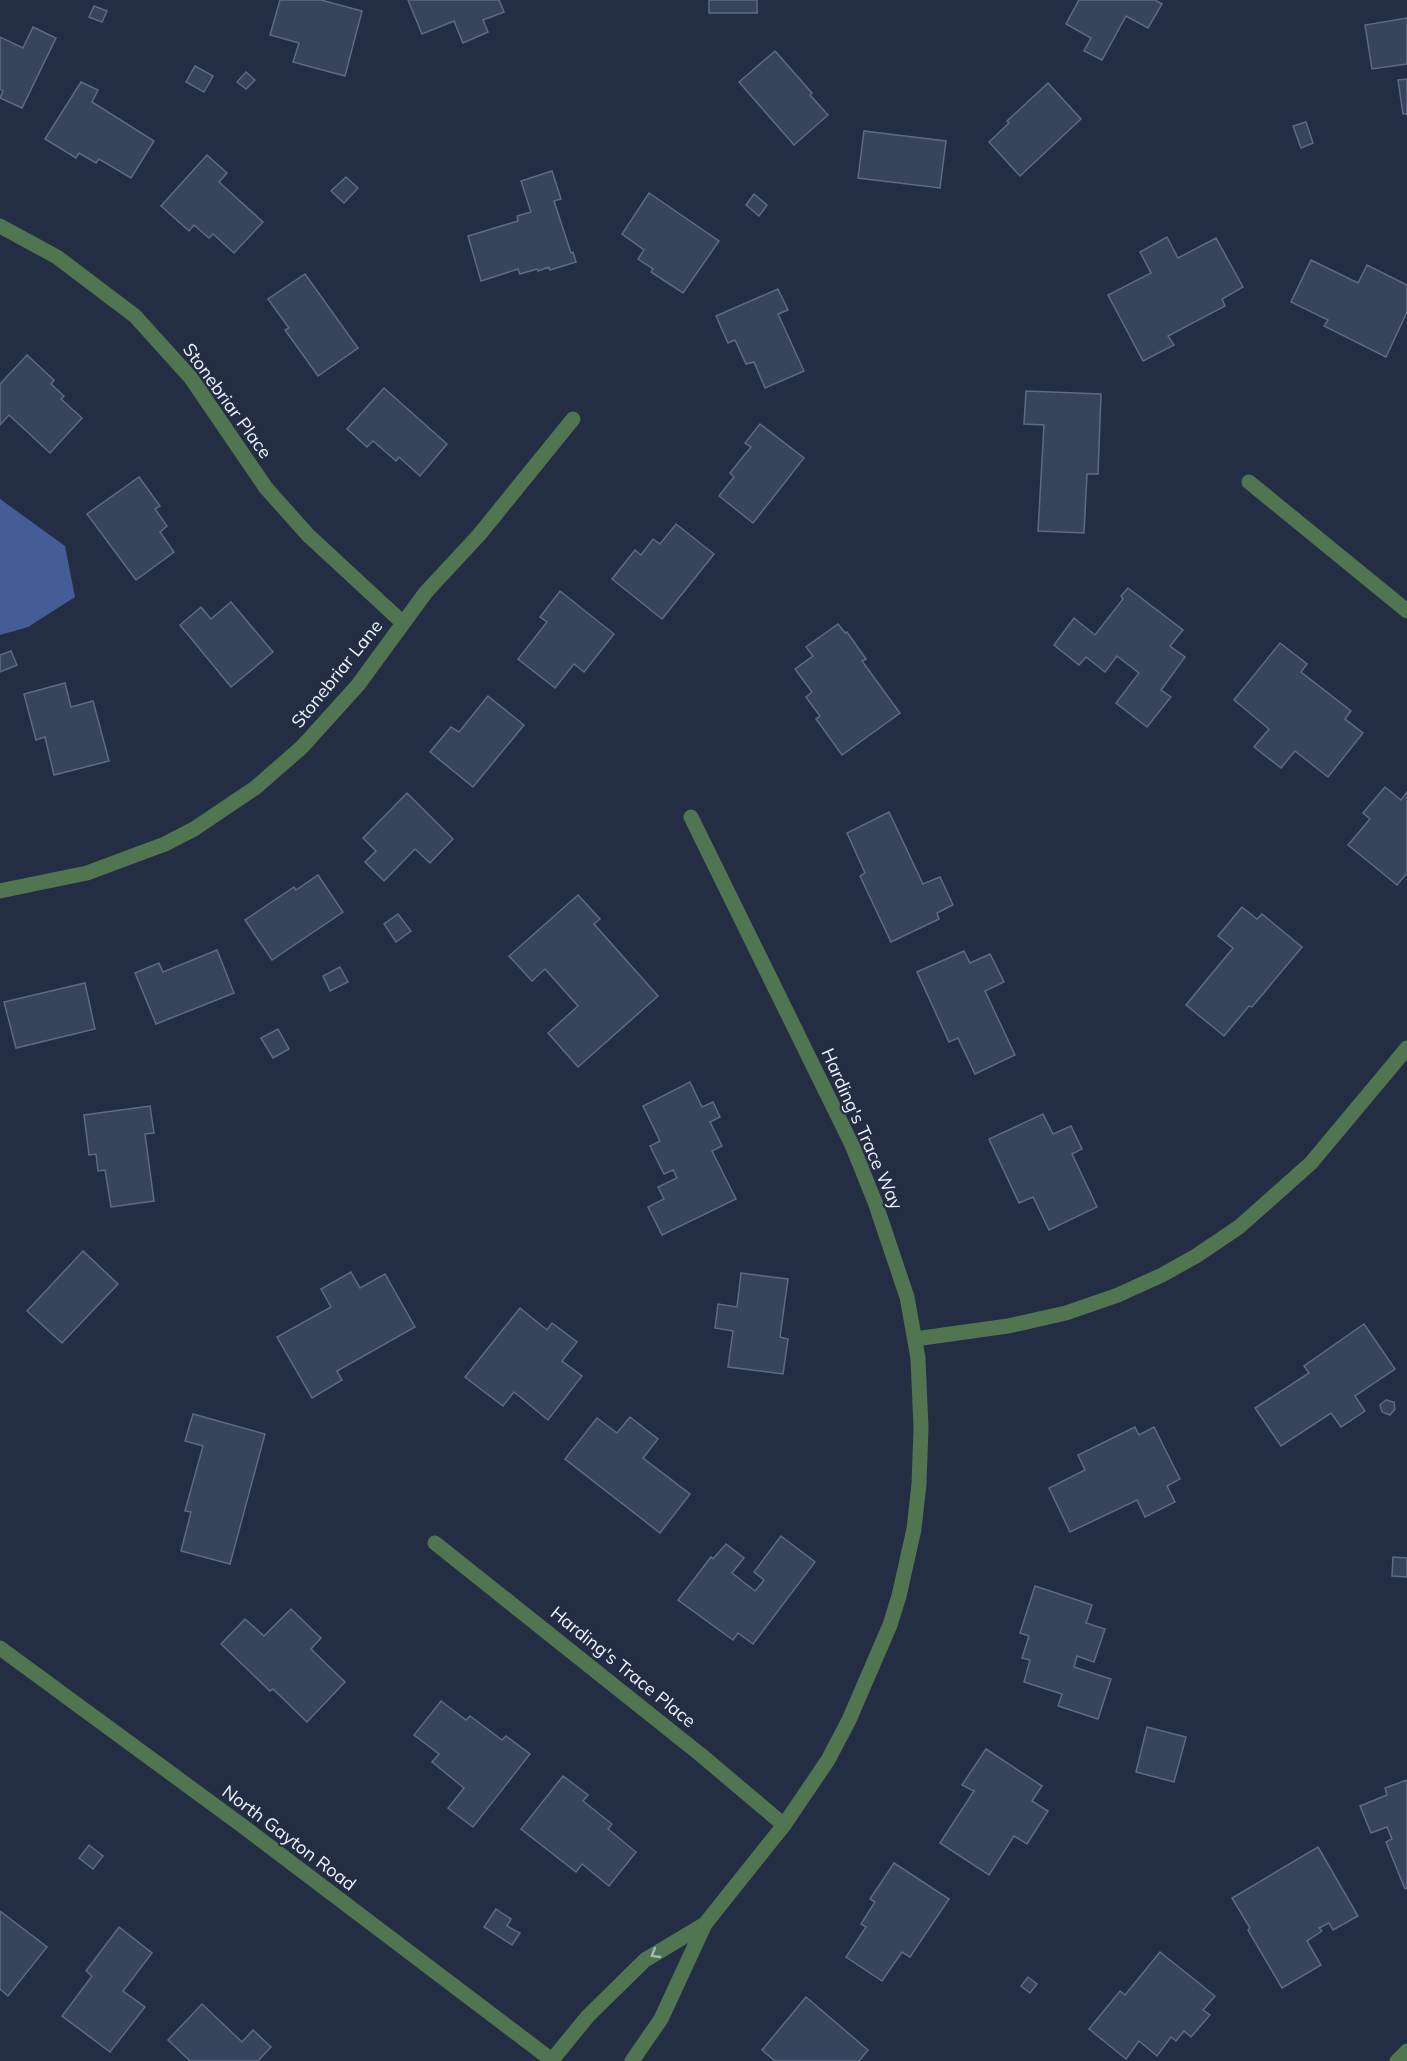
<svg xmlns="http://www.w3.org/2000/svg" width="1407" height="2061" font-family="Mulish,sans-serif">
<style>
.forest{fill:#455d97}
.building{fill:#38435c;stroke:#5f6b86;stroke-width:1.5}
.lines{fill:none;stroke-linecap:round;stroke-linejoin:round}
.minor{stroke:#507550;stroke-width:15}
.tertiary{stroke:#507550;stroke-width:15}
.oneway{stroke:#a9bbb0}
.labels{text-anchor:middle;stroke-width:4.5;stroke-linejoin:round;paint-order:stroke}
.street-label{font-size:18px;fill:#f1f5fe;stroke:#232d44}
</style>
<rect width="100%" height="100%" fill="#232d44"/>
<path class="forest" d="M0,499L65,546L75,597L28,627L0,635Z"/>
<g class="building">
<path d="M280,0H321L362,11L345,76L293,62L299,43L270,35Z"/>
<path d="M408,0H499L504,12L483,20L488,32L463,43L454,21L422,34Z"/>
<rect x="709" y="0" width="48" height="13"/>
<path d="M1079,0H1155L1162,4L1148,28L1126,16L1102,60L1084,51L1091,38L1066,24Z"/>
<path d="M94,6L107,11L102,22L89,17Z"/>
<path d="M1407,18V64L1372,69L1365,25Z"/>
<path d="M33,27L56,38L22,108L0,98L3,91L0,89V37L23,48Z"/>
<path d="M775,51L812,93L810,95L828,115L794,145L739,82Z"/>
<path d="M195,66L213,76L204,92L186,82Z"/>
<path d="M246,72L255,80L246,89L237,82Z"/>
<path d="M1407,79V114H1403L1398,80Z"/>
<path d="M81,82L98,90L92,102L154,141L131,178L99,159L96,163L79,153L76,158L45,139Z"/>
<path d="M1048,83L1081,119L1020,176L989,142L1009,123L1007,121Z"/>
<path d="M1306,122L1313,143L1301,148L1293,126Z"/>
<path d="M864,131L946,141L940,188L858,178Z"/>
<path d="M207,155L227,173L219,182L263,222L234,253L213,234L209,238L194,225L189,231L161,206Z"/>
<path d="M552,171L561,199L554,201L571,253L573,252L576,262L550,270L549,267L538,271L537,269L520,274L518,269L481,281L468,236L518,221L517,216L531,212L521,181Z"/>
<path d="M346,177L358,188L344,203L331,191Z"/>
<path d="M649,193L719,241L683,293L651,272L653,269L638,259L644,250L622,234Z"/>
<path d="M754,194L767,205L759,216L746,205Z"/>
<path d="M1167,237L1178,258L1216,238L1243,287L1222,299L1225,306L1168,336L1174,345L1143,361L1108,295L1151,273L1140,252Z"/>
<path d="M1311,260L1358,283L1367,265L1407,285V312L1386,357L1324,326L1328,320L1291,302Z"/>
<path d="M305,274L358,348L318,376L285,330L289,328L268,299Z"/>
<path d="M778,289L788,310L778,314L804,371L765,388L754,362L746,364L735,340L728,343L716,316Z"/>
<path d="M27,355L54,380L51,384L64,396L61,399L82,418L50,453L9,415L0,425V384Z"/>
<path d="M384,388L447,444L420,476L399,457L396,461L373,441L367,447L347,429Z"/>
<path d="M1026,391L1101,394L1098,474H1087L1084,533L1038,531L1044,425L1024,424Z"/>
<path d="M760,424L804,458L753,523L719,496L734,477L730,473L751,447L745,443Z"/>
<path d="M139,477L160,506L155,509L167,526L160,532L174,552L136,580L87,514Z"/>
<path d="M676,524L714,554L662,619L612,579L635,550L641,555L653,539L660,544Z"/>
<path d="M1128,588L1183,630L1170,646L1185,657L1161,690L1171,697L1147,727L1116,703L1139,673L1117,656L1105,672L1086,657L1079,665L1054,645L1074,618L1095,635L1123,599L1121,596Z"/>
<path d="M560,591L614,634L584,672L574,664L555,688L518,659L547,622L540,617Z"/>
<path d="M231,602L273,652L231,687L180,625L201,607L211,619Z"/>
<path d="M838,624L845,633L847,632L866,659L862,661L900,713L842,755L816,719L820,716L806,697L812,692L795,669L813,656L806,647Z"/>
<path d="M1280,643L1307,664L1301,672L1351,711L1345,719L1363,733L1328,777L1295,751L1281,768L1254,747L1269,729L1234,700Z"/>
<path d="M11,651L17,665L0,672V655Z"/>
<path d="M65,683L71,707L93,701L109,761L54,775L45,737L36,740L24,694Z"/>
<path d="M488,696L524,725L473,787L430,752L451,727L459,732Z"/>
<path d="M1385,787L1401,800L1407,792V873L1397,885L1348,845L1370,819L1363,813Z"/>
<path d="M407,793L453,839L430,863L415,849L384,881L365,862L376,851L363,838Z"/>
<path d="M889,812L923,884L940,877L953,905L937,913L939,919L891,942L860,876L865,873L847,833Z"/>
<path d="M318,875L343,912L272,960L245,920L294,887L296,890Z"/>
<path d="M578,895L600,919L594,924L658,996L578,1067L548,1033L578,1006L545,969L532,981L509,956Z"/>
<path d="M1242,907L1257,919L1262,914L1302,947L1252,1007L1249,1006L1224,1036L1186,1005L1233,948L1218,936Z"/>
<path d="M398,914L411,931L396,942L384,924Z"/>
<path d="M217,950L234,993L156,1024L135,973L159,963L163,972Z"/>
<path d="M964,951L970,963L990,954L1004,982L985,991L1015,1055L975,1074L958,1038L949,1042L917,972Z"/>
<path d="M340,967L348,982L330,991L323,976Z"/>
<path d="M85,983L95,1029L16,1048L4,1002Z"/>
<path d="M278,1029L289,1049L273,1058L261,1038Z"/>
<path d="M690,1082L702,1107L713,1102L720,1117L710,1122L722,1146L712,1151L736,1199L662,1235L648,1207L664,1199L658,1187L677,1178L673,1170L664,1174L650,1146L660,1141L643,1106Z"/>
<path d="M150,1106L154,1133L145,1134L154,1201L111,1207L105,1170L98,1171L96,1154L89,1155L84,1115Z"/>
<path d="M1043,1114L1053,1134L1071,1126L1082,1149L1072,1154L1097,1207L1049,1230L1033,1197L1019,1203L989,1139Z"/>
<path d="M83,1251L118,1284L62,1343L27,1311Z"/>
<path d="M351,1272L360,1288L385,1274L415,1327L337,1371L342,1380L312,1398L277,1337L331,1307L321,1289Z"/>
<path d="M741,1273L788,1279L780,1337L788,1339L783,1374L728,1367L733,1331L715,1328L718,1304L737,1307Z"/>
<path d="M520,1308L547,1330L552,1323L577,1342L562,1361L582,1376L548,1420L514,1392L503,1406L465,1377Z"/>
<path d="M1364,1324L1395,1369L1355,1396L1365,1411L1341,1427L1331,1413L1281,1446L1255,1408L1309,1373L1304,1366Z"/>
<path d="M1386,1400L1394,1402L1395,1409L1390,1415L1382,1412L1380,1405Z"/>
<path d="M193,1414L265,1434L230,1564L181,1551L191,1512L185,1511L203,1446L185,1441Z"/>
<path d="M630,1417L658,1439L643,1458L690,1494L660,1533L565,1459L597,1418L617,1433Z"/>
<path d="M1135,1427L1139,1435L1154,1427L1180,1479L1167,1486L1175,1502L1145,1517L1137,1500L1070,1532L1049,1488L1085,1470L1078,1455Z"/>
<path d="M781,1536L815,1562L753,1644L738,1633L733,1640L678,1600L711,1557L713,1559L726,1544L744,1558L732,1573L755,1591L764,1580L754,1572Z"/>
<path d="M1393,1557L1407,1558V1577L1392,1576Z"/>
<path d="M1035,1586L1092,1605L1086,1623L1105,1629L1094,1662L1077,1656L1074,1667L1111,1679L1098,1719L1058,1706L1062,1694L1024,1682L1030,1660L1022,1658L1029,1636L1020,1633Z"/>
<path d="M291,1609L321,1638L311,1649L345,1682L307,1722L273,1689L270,1691L221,1644L245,1619L264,1636Z"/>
<path d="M441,1701L466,1720L470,1716L502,1740L506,1736L530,1754L473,1827L448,1808L464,1788L432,1762L439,1754L414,1735Z"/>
<path d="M1147,1727L1186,1737L1174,1782L1136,1772Z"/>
<path d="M986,1749L1042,1786L1032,1801L1048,1811L1027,1844L1014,1836L989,1875L940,1843L974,1791L962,1785Z"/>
<path d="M563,1776L588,1795L583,1801L612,1824L608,1829L636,1852L609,1886L582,1864L576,1872L521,1829Z"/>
<path d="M1407,1780V1888L1405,1889L1386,1842L1392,1839L1387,1827L1371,1833L1360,1806L1387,1795L1385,1788Z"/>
<path d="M89,1845L103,1856L93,1869L79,1858Z"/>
<path d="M1318,1847L1358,1916L1333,1930L1329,1923L1319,1928L1322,1931L1307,1941L1321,1965L1282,1988L1248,1930L1250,1928L1232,1898Z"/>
<path d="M894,1863L949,1899L910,1957L902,1952L882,1981L846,1957L866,1927L861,1924L875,1902L870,1899Z"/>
<path d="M496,1909L511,1919L507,1926L520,1933L512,1945L484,1927Z"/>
<path d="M0,1911L47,1947L8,1996L0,1989Z"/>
<path d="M119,1927L152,1953L123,1991L145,2007L110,2052L62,2016L92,1976L86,1971Z"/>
<path d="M1160,1952L1215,1996L1203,2010L1210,2015L1191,2037L1184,2031L1176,2041L1171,2037L1157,2056L1139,2041L1126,2059L1089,2029L1120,1991L1125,1995Z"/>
<path d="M1028,1977L1037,1984L1030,1993L1021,1986Z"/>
<path d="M806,1997L868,2050L859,2061H775L762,2050Z"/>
<path d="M202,2004L242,2042L253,2030L271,2047L258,2061H190L168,2040Z"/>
</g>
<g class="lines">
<g class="minor">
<path d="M0,226L57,257L135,316L191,378L266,488L308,535L403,623"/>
<path d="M1249,482L1407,611"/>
<path d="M0,891L87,873L165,844L194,829L255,788L302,747L358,685L426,592L479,535L573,419"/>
<path d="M915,1339L1008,1326L1066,1313L1118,1295L1162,1275L1196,1256L1239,1227L1311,1163L1407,1048"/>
<path d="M435,1543L701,1755L784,1825"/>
<path d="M552,2060L588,2016L645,1960L705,1924"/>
<path d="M632,2061L661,2019L705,1924L784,1825L828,1760L849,1720L890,1625L899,1596L914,1529L919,1484L921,1428L918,1358L907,1297L875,1202L852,1145L691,817"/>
<path d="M1397,2061L1407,2051"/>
</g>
<path class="tertiary" d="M0,1648L244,1827L553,2061"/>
</g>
<defs><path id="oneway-chevron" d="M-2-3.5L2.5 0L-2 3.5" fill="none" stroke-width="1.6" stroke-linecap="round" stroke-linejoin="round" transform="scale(1.5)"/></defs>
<use class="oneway" href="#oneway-chevron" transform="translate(655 1954) rotate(149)"/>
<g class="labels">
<g class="street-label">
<text transform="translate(227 401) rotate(54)" y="6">Stonebriar Place</text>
<text transform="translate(337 674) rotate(-51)" y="6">Stonebriar Lane</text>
<text transform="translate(862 1129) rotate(66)" y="6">Harding's Trace Way</text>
<text transform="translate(623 1667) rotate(39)" y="6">Harding's Trace Place</text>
<text transform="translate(289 1838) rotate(37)" y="6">North Gayton Road</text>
</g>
</g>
</svg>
